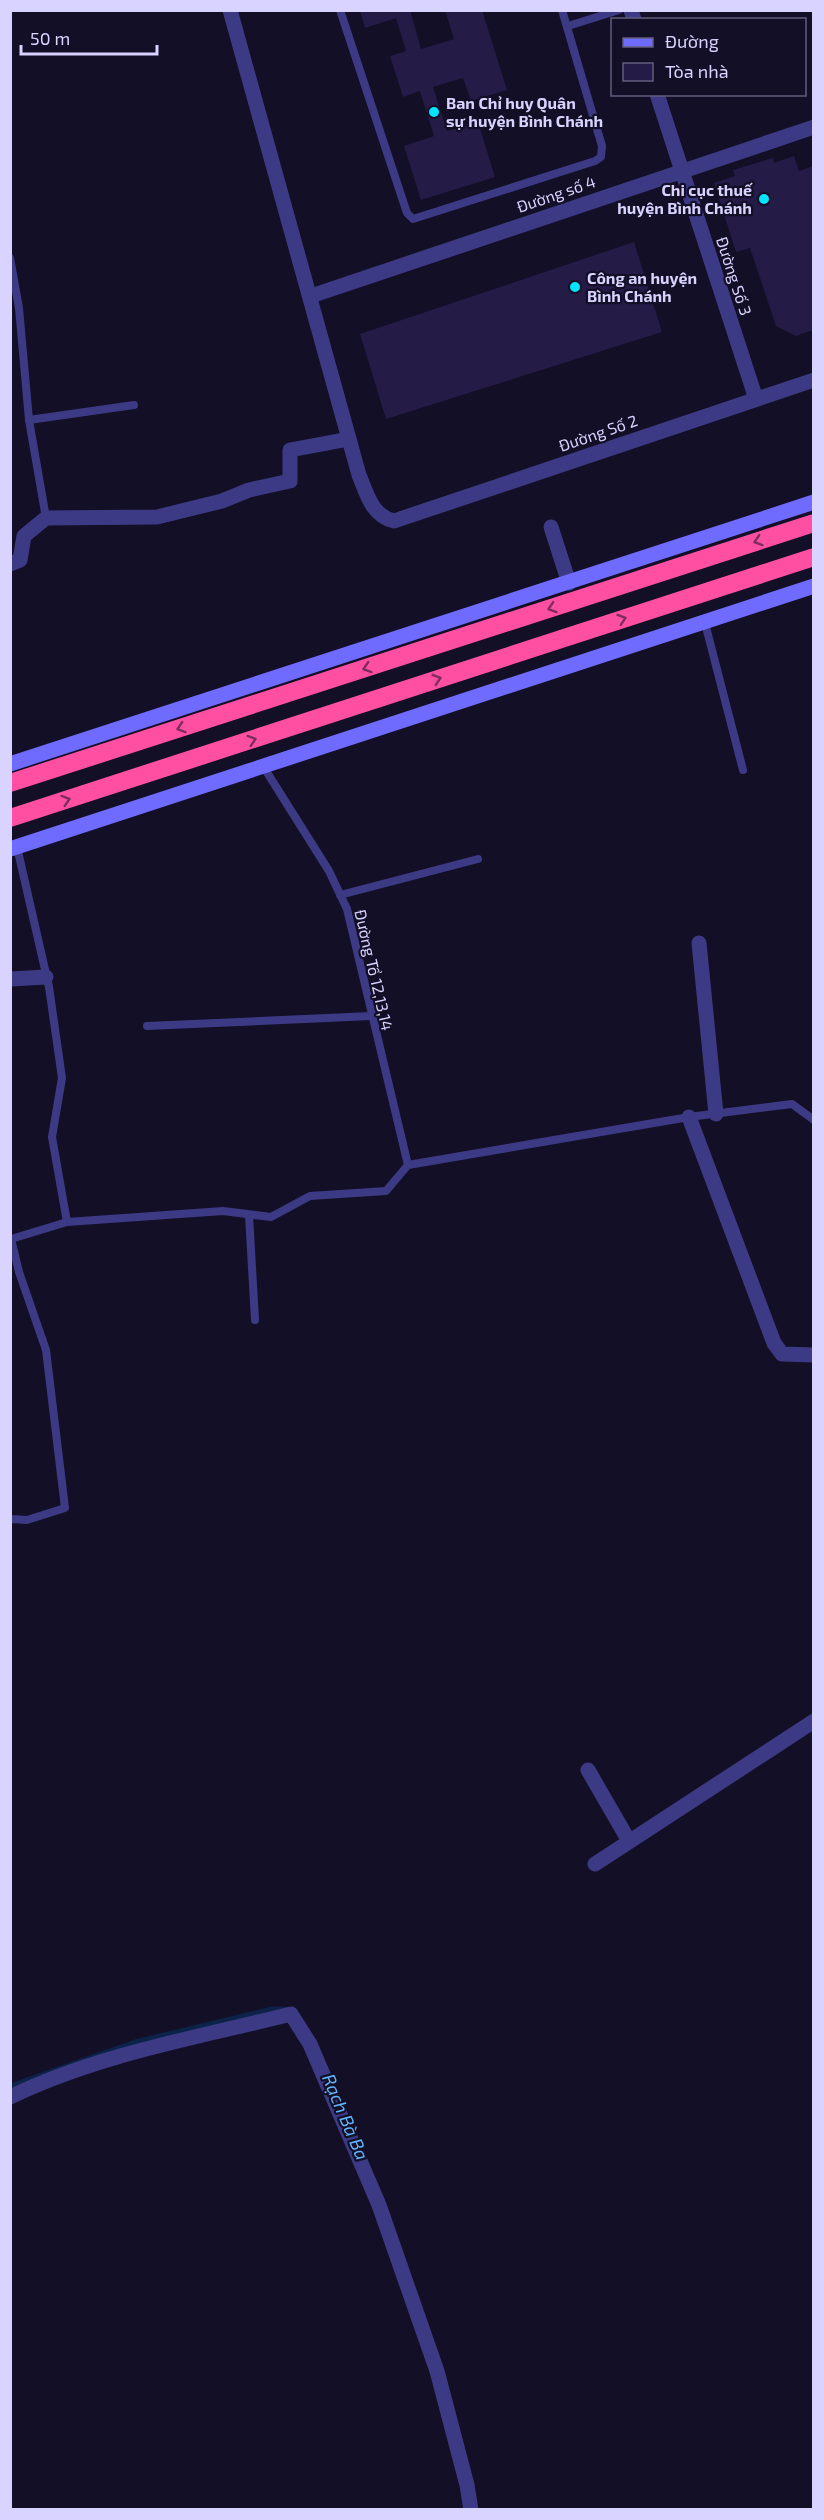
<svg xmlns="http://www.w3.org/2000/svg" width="824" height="2520" font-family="'Exo 2',sans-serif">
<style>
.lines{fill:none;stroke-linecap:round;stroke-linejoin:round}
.stream{stroke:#0c2248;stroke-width:5}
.building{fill:#241b47}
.lane{stroke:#3d3a85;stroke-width:8}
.street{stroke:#3d3a85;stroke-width:15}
.secondary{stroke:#6f6bff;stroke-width:15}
.highway{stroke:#ff4fa3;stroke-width:18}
.oneway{stroke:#7d2c5e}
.poi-dot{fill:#00e5ff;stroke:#130f26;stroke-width:2}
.labels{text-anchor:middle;stroke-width:4.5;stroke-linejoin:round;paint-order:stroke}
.poi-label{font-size:16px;font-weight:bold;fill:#d9d4ff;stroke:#130f26;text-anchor:start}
.street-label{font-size:16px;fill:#d9d4ff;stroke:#130f26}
.water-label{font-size:18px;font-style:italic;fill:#62b6ff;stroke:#130f26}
</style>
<rect width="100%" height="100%" fill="#130f26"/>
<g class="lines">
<path class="stream" d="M10,2086L135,2042L272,2009H285"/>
</g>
<g class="building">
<path d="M360,10H410L421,49L454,39L445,10H482L507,90L471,101L463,78L433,87L447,131L478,122L495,177L421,200L404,146L434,136L420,91L403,97L390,56L406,51L396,18L365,28Z"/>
<path d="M794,156L799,171L813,166V330L796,336L776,326L750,248L736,252L714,183L735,176L733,170L773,158L774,163Z"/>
<path d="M634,242L662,332L386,419L360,334Z"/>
</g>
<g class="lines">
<g class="lane">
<path d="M340,10L407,213L413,219L595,161L601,157L602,146L562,10"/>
<path d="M568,26L619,10"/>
<path d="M10,258L19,308L29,420L46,518"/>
<path d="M29,420L134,405"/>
<path d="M705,623L743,770"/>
<path d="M263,766L329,871L347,909L408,1165"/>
<path d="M17,847L49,987L62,1078L52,1137L67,1222L223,1211L271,1217L310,1196L386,1191L408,1165L689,1117L792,1104L814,1120"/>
<path d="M340,895L478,859"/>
<path d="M147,1026L371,1016"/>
<path d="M249,1215L255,1320"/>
<path d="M10,1519L27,1520L65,1508L46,1350L19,1272L11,1239L67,1222"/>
</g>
<g class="street">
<path d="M230,10L359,475C367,494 372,516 394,521L814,380"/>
<path d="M631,10L634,20"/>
<path d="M657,94L756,399"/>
<path d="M311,296L814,127"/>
<path d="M551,527L569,583"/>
<path d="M10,564L20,560L24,536L46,518L157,517L222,501L249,490L290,481V450L349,439"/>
<path d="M699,943L716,1114"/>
<path d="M10,979L46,977"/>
<path d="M689,1117L774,1343L782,1354L814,1355"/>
<path d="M588,1770L629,1841"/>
<path d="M595,1864L814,1721"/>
<path d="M10,2097C99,2054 196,2038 291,2014L310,2044L379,2205L437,2371L467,2485L471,2510"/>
</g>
<g class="secondary">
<path d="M10,764L814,502"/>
<path d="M10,849L814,586"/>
</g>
<g class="highway">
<path d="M10,783L814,523"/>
<path d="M10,818L814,557"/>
</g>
</g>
<defs><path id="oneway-chevron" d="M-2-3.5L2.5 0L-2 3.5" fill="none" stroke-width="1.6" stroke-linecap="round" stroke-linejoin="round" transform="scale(1.5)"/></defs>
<g class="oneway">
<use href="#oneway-chevron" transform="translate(758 541) rotate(162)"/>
<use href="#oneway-chevron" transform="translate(552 608) rotate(162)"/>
<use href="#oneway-chevron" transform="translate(622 619) rotate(-18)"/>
<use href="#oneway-chevron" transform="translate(367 668) rotate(162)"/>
<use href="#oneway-chevron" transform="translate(437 679) rotate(-18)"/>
<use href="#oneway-chevron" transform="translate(181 728) rotate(162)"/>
<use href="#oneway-chevron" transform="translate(252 740) rotate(-18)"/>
<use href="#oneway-chevron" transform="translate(66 800) rotate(-18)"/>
</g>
<g class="poi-dot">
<circle cx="434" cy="112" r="6"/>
<circle cx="764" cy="199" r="6"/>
<circle cx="575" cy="287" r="6"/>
</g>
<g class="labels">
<g class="poi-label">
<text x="446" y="109">Ban Chỉ huy Quân<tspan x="446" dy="18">sự huyện Bình Chánh</tspan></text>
<text x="752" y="196" text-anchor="end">Chi cục thuế<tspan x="752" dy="18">huyện Bình Chánh</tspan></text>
<text x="587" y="284">Công an huyện<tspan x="587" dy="18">Bình Chánh</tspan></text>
</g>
<g class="street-label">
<text transform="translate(556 194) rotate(-19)" y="6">Đường số 4</text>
<text transform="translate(734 276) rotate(72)" y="6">Đường Số 3</text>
<text transform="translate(598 433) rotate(-19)" y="6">Đường Số 2</text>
<text transform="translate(374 970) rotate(77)" y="6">Đường Tổ 12,13,14</text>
</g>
<g class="water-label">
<text transform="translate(345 2117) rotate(67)" y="6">Rạch Bà Ba</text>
</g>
</g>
<rect width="824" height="2520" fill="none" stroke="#d9d4ff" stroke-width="24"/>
<rect x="611" y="18" width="195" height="78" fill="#130f26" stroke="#625e7d" stroke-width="1.5"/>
<rect x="623" y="38" width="30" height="9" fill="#6f6bff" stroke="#625e7d" stroke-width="1.5"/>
<text x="665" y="48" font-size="18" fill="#d9d4ff">Đường</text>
<rect x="623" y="63" width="30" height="18" fill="#241b47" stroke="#625e7d" stroke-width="1.5"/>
<text x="665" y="78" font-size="18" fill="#d9d4ff">Tòa nhà</text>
<path d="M21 45v9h136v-9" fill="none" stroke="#d9d4ff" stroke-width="3"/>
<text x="30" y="45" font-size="18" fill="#d9d4ff" stroke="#130f26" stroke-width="4.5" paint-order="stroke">50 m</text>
</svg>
